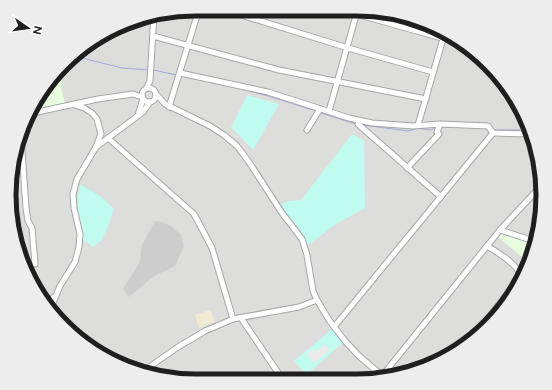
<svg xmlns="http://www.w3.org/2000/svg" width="552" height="390" viewBox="0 0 552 390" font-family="Figtree,sans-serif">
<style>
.residential{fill:#dddddc}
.commercial{fill:#f1ead3}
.education{fill:#e8ffdf}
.religious{fill:#cdcdcd}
.park{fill:#c0fbf0}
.parking{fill:#ebebeb}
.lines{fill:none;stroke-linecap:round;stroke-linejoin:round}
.stream{stroke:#a3a7df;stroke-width:1}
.minor-casing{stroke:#a6a6a6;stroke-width:7}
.minor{stroke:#fff;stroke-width:5}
.rim{fill:none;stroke:#1f1f1f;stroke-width:5}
</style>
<rect width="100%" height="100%" fill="#ecf0e5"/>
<path class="residential" d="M195,9L394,13L450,34L497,73L533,135L543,207L524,277L479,335L439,362L382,379L183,381L113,362L55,317L23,266L11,219V171L28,113L55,73L92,40L147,15Z"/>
<path class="commercial" d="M210,310L215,322L199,328L195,315Z"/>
<g class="education">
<path d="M65,64L64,67L63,68L61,87L65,104L36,109L37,100L55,73Z"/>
<path d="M501,233L533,244L528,262L498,237Z"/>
</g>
<path class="religious" d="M155,221L162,222L171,226L181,235L184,246L175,266L154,276L129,297L123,289L140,262L142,245Z"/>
<g class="park">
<path d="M247,95L279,104L253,150L231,127Z"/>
<path d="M352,134L364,141L365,208L336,224L307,246L304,239L280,205L289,201L301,200Z"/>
<path d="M80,184L100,196L114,209L108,227L101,241L93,247L83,240C79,219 75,206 80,184Z"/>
<path d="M333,328L344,342L306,375L294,361Z"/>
</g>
<path class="parking" d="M325,344L330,350L314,363L308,355V353L312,349L315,352Z"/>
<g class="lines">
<g class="stream">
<path d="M74,56L122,68L149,70"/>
<path d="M153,70L177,75"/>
<path d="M241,89L268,96L316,111"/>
<path d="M321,113L356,124"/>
<path d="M363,125L408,131L418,128L430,130L437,128"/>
<path d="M440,127H453"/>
<path d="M494,130H530"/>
</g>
<defs>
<g id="minor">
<path d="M225,10L348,48L433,72"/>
<path d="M349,12L463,44"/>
<path d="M153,36L279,70L426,99"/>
<path d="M95,39V42"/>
<path d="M180,73L268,92L349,118L372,123L413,126L440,124L488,126L493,133L532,134"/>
<circle cx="149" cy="95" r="7"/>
<path d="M146,89L150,81L154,14"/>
<path d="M156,94L165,104L210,126L224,135L237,146L249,162L282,213L302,239L307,255L313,291L317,300L329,320L345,341L359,356L385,378"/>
<path d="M75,105L84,108L92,113L97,119L101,134L96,147"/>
<path d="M169,107L199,9"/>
<path d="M329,111L357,12"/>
<path d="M28,114L98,99L133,94L142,97"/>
<path d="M138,115L143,99"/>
<path d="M358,124L441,197"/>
<path d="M418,125L445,32"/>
<path d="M307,130L320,109"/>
<path d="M21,137L26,208L28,221L32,228L35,264"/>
<path d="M108,138L194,214L212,248L233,319"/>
<path d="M407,168L439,134L437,132L440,124"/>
<path d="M500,230L534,241"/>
<path d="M46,304L54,297"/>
<path d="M50,310L60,286L75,262L79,247L80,234L74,208L73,194L77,179L96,147L143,112L150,102"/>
<path d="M241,318L283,380"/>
<path d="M334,327L493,133"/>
<path d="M471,340L497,307L520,277C520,265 497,252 487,246"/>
<path d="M145,370L178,347L205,331L233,319L299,307L317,300"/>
<path d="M411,370L413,368"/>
<path d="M382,376L500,230L540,187"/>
</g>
</defs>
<use href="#minor" class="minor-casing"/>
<use href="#minor" class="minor"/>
</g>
<path d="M0 0H552V390H0ZM195 16H357A179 179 0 0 1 536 195V195A179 179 0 0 1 357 374H195A179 179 0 0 1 16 195V195A179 179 0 0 1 195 16Z" fill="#ededed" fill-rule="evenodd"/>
<path class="rim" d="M195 16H357A179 179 0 0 1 536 195V195A179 179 0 0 1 357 374H195A179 179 0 0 1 16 195V195A179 179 0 0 1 195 16Z"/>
<g transform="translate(28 28) rotate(103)" stroke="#ffffff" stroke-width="3" paint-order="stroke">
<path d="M0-3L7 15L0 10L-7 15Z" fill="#1f1f1f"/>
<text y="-6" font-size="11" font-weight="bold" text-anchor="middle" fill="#1f1f1f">N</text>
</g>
</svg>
